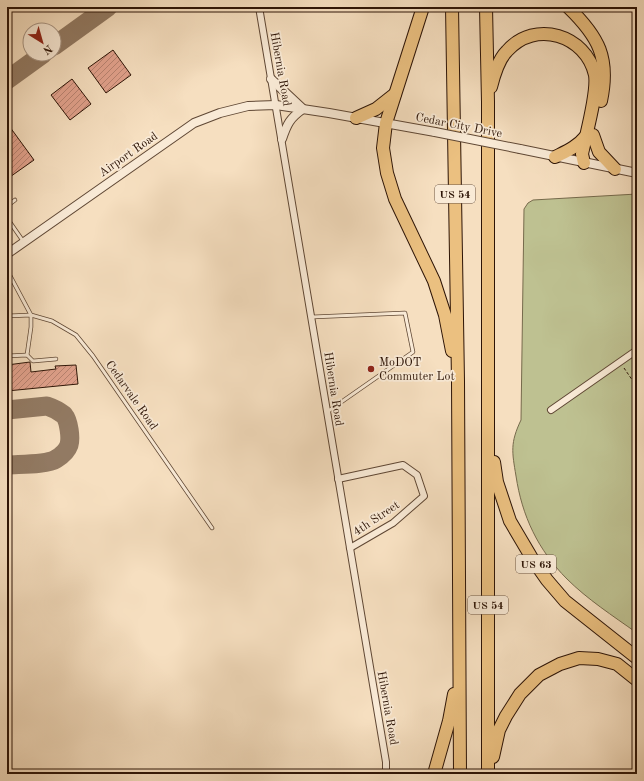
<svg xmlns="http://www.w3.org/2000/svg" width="644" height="781" viewBox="0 0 644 781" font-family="'Old Standard TT',serif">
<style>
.park{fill:#bec191;stroke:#766a4c}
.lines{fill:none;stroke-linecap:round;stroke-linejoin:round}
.taxiway{stroke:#927a63;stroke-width:19}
.building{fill:url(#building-hatch);stroke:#2d1406}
.service-casing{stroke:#5f4734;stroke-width:4.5}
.minor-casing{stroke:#5f4734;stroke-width:8}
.tertiary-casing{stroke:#5f4734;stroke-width:10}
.motorway-casing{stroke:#2d1406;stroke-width:14}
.path{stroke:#2d1406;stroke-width:1;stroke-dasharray:3 2;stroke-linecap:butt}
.service{stroke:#f9ead6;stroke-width:3}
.minor{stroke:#f9ead6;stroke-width:6}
.tertiary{stroke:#f9ead6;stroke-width:8}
.motorway{stroke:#ebc080;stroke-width:12}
.tertiary-bridge-casing{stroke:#5f4734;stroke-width:10;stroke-linecap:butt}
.tertiary-bridge{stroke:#f9ead6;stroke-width:8}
.poi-dot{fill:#8f2418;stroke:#f9ead6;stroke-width:1.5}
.labels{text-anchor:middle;stroke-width:3.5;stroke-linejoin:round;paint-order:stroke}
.shield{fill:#f9ead6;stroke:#6a5444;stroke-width:1}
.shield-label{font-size:11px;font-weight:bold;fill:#2d1406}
.street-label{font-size:12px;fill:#2d1406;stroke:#f9ead6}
.poi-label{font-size:12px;fill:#2d1406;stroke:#f9ead6;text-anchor:start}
</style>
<defs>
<pattern id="building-hatch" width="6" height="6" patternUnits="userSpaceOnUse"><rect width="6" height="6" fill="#e2a28d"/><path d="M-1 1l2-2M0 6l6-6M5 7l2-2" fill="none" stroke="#b88371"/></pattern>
</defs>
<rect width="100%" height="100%" fill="#f6dfc0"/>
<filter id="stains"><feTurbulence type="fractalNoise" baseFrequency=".005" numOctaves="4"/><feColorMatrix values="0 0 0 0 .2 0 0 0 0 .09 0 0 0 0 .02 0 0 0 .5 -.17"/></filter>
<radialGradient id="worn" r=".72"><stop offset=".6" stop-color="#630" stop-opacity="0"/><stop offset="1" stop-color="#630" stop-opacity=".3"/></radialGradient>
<path class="park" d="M637,194V633C613,616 587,599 567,579C538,550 522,516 516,476C512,452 510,443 521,420L524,209L528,203L533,200Z"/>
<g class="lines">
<g class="taxiway">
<path d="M54,46L108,7"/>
<path d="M7,80L43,54"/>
<path d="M7,410L47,406C53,408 59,411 64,415C69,421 71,438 69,445C67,451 61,456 56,459C47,465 19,464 7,465"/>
</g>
</g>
<g class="building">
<path d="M113,50L131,75L106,93L88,68Z"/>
<path d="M72,79L91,104L70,120L51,95Z"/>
<path d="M7,123L34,160L7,179Z"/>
<path d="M30,362L31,372L56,369L55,366L76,365L78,384L7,391V365Z"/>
</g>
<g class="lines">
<defs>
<g id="service">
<path d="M7,206L15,200"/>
<path d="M7,218L23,241"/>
<path d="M7,270L31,315V327L27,355"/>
<path d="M7,316L31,315L52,321L76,335L93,356L212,528"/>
<path d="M312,317L405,313L413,352L327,412"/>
<path d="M7,356L27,355L33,361L56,359"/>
</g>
<g id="minor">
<path d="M259,7L386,762V774"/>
<path d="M551,410L637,350"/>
<path d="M338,479L403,465L417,475L424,496L393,523L350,548"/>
</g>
<g id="tertiary">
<path d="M271,79L303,109C290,118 287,124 282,139"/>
<path d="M520,149L637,173"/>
<path d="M7,254L194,123L220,113L248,106L276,105L329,113L435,132"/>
</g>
<g id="motorway">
<path d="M423,7L386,123L383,148L387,173L395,199L434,281L445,315L452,351"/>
<path d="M452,7L458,381L460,774"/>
<path d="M486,7L488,102V774"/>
<path d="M568,7C599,37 610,58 601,101"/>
<path d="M491,87C494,75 498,60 507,51C535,19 586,35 595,75C598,93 586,134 582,154L584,163"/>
<path d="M356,118L376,109L395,94"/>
<path d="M593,135L599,152L615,169"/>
<path d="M555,157C567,151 577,147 586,136"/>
<path d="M494,462L497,482L510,521L533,560L547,580L565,601L637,658"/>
<path d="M493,757L499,730L506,716L520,694L539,675L560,664L579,658L598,659L617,664L637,680"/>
<path d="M434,774L449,721L454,694"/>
</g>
</defs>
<use href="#service" class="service-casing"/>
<use href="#minor" class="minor-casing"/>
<use href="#tertiary" class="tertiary-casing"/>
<use href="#motorway" class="motorway-casing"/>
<path class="path" d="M624,368L637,387"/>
<use href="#service" class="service"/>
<use href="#minor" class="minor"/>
<use href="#tertiary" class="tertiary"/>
<use href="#motorway" class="motorway"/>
<defs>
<path id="tertiary-bridge" d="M435,132L520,149"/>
</defs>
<use href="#tertiary-bridge" class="tertiary-bridge-casing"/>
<use href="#tertiary-bridge" class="tertiary-bridge"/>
</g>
<circle class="poi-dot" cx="371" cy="369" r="4"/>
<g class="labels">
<g class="shield">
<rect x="435" y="185" width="40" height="18" rx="3"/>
<rect x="516" y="555" width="40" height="18" rx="3"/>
<rect x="468" y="596" width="40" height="18" rx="3"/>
</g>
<g class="shield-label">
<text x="455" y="198">US 54</text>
<text x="536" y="568">US 63</text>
<text x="488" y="609">US 54</text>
</g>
<g class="street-label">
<text transform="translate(281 69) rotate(80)" y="4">Hibernia Road</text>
<text transform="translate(459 125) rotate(11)" y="4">Cedar City Drive</text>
<text transform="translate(128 154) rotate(-35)" y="4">Airport Road</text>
<text transform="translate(334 389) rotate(81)" y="4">Hibernia Road</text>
<text transform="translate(132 395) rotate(55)" y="4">Cedarvale Road</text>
<text transform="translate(376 518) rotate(-34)" y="4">4th Street</text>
<text transform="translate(388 708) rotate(80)" y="4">Hibernia Road</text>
</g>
<g class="poi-label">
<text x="379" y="366">MoDOT<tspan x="379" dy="14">Commuter Lot</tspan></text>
</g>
</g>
<rect width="644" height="781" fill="none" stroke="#f6dfc0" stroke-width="24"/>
<rect x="8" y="8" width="628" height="765" fill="none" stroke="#2d1406" stroke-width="2"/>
<rect x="12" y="12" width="620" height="757" fill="none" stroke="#2d1406"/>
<g transform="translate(42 42) rotate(143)"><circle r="19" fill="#f9ead6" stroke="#a79483"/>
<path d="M0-3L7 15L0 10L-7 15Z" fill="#8f2418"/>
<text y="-6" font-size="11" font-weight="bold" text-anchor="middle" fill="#2d1406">N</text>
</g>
<rect width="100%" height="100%" filter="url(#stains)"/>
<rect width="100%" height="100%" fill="url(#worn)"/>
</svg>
